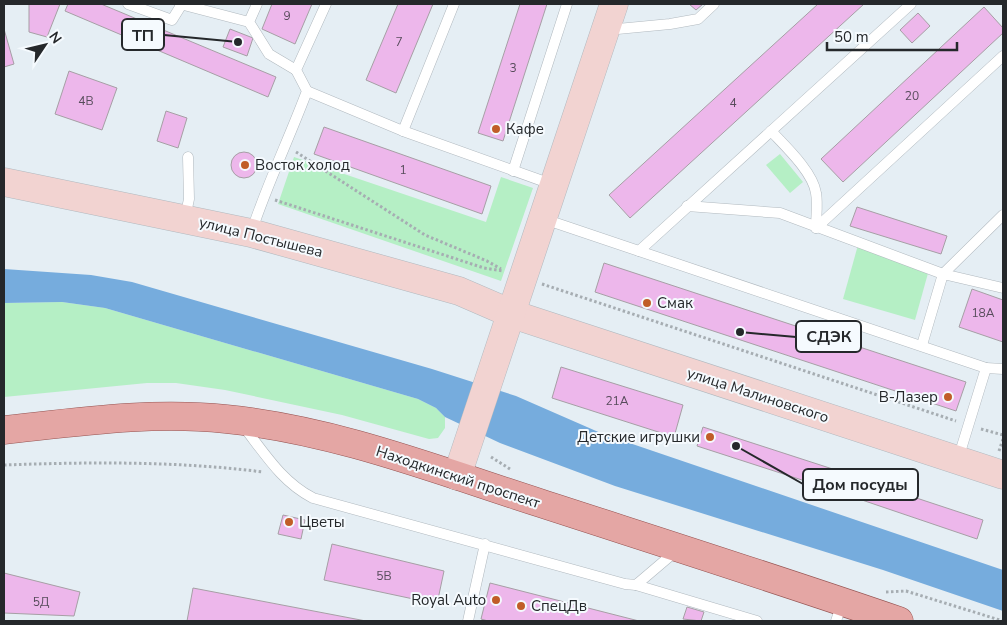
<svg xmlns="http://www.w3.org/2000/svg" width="1007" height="625" viewBox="0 0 1007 625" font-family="'Nunito Sans',sans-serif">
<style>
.green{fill:#b5efc5}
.water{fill:#76acdd}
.building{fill:#edb7eb;stroke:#a69fa5}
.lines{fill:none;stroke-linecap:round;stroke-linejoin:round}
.lane-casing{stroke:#b1b9bf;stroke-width:11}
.secondary-casing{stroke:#b1b9bf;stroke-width:29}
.primary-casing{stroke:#955452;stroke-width:29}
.path{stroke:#a6adb2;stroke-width:3;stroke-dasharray:2.5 2.5;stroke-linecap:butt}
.lane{stroke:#fff;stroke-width:10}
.secondary{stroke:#f2d3d1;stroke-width:28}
.primary{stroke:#e4a6a4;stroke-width:28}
.poi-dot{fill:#c15d28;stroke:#f5fafe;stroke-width:2}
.labels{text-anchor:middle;stroke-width:4;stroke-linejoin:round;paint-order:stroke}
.number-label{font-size:12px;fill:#574c5b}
.poi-label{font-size:15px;fill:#25282b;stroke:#f5fafe;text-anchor:start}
.street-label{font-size:15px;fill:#25282b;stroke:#f5fafe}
.leader{fill:none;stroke:#25282b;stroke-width:2}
.callout-dot{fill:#25282b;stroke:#f5fafe;stroke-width:2}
.callout{fill:#f5fafe;stroke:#25282b;stroke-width:2}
.callout-label{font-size:16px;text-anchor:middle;font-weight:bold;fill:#25282b}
</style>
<rect width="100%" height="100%" fill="#e5eef4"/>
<g class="green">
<path d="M780,154L803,182L790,193L766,165Z"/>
<path d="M294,157L486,222L501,177L533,188L501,281L278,204Z"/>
<path d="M858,245L930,266L915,320L843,299Z"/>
<path d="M62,302L105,308L418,399L436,408L445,417V428L438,438L429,439L342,415L225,390L176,383H147L4,397V303Z"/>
</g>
<path class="water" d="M4,269L91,275L132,282L432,369L516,396L603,434L1003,570V611L883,570L615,486L500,443L445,417L436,408L418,399L105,308L62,302L4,303Z"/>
<g class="building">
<path d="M29,4H60L47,37L29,32Z"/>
<path d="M68,4H101L276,77L268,97L65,11Z"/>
<path d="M272,4H312L295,44L262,29Z"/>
<path d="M398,4H433L396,93L366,80Z"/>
<path d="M520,4H547L503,141L478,133Z"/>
<path d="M689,4H703L696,10Z"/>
<path d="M818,4H864L630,218L609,195Z"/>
<path d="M984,7L1003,28V33L843,182L821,159Z"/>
<path d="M918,13L930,26L912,43L900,30Z"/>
<path d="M4,29L14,64L4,67Z"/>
<path d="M230,29L253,38L247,56L223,47Z"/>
<path d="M69,71L117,88L102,130L55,114Z"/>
<path d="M166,111L187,118L178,148L157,141Z"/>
<path d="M324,127L491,186L482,214L314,154Z"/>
<circle cx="244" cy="165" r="13"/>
<path d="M857,207L947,236L941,254L850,226Z"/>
<path d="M604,263L966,382L956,411L595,292Z"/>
<path d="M972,289L1003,300V342L959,327Z"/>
<path d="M561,367L683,405L674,437L552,398Z"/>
<path d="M703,427L845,473L839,492L697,446Z"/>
<path d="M865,481L983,520L977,539L859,499Z"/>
<path d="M283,515L305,520L301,539L278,534Z"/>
<path d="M332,544L444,571L437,604L324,580Z"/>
<path d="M4,573L80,592L74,616L4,613Z"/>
<path d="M490,583L639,621H488L481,619Z"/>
<path d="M193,588L366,621H187Z"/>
<path d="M687,607L704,612L701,621L683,619Z"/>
</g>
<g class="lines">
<defs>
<g id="lane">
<path d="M128,4L172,20L182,4"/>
<path d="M180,4L249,22"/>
<path d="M257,4L249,22L269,54L296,70"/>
<path d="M607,30L670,24L698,19L714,4"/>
<path d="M307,91L403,131L554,185"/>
<path d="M403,131L454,4"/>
<path d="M771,131C785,146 813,172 816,193C818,204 816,217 816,228"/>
<path d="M513,171L567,4"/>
<path d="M687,206L780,213L943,274L1003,215"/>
<path d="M185,218L189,199L188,157"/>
<path d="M544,219L986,368L958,459"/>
<path d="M816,228L1003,56"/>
<path d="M251,233C267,184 289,139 307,91L296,70L326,4"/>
<path d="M639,251L911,4"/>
<path d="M922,345L943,274L1003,288"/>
<path d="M986,368L1003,369"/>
<path d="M244,427C265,454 282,482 313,498L625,584L636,585L676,551"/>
<path d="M636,585L757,621"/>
<path d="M468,621L485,544"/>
<path d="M836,621L842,603"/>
</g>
<g id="secondary">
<path d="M4,182L251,233L459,291L512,314L1003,475"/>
<path d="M457,476L614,4"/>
</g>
<path id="primary" d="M4,430C78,422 152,411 226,419C335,430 437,470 540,503C660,542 780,580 899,621"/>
</defs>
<use href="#lane" class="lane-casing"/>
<use href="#secondary" class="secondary-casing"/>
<use href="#primary" class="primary-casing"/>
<g class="path">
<path d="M296,152L425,235L487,261L501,269"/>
<path d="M275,200L484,268L503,271"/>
<path d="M542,284L956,421"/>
<path d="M981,429L1003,435"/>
<path d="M999,451L1003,439"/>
<path d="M491,457L510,469"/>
<path d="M4,465C90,462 177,461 263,472"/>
<path d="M886,592L906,591L1003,621"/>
</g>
<use href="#lane" class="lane"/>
<use href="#secondary" class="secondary"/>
<use href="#primary" class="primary"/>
</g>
<g class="poi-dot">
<circle cx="496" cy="129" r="5"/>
<circle cx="245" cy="165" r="5"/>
<circle cx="647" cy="303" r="5"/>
<circle cx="948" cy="397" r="5"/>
<circle cx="710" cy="437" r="5"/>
<circle cx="289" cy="522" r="5"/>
<circle cx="496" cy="600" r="5"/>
<circle cx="521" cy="606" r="5"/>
</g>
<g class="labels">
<g class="number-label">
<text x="287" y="20">9</text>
<text x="399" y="46">7</text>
<text x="513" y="72">3</text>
<text x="912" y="100">20</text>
<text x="86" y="105">4В</text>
<text x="733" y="107">4</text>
<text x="403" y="174">1</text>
<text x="983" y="317">18А</text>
<text x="617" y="405">21А</text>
<text x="384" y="580">5В</text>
<text x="41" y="606">5Д</text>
</g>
<g class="poi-label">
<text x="506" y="134">Кафе</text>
<text x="255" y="170">Восток холод</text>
<text x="657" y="308">Смак</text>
<text x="938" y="402" text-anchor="end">В-Лазер</text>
<text x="700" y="442" text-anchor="end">Детские игрушки</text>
<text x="299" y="527">Цветы</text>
<text x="486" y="605" text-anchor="end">Royal Auto</text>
<text x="531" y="611">СпецДв</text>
</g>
<g class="street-label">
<text transform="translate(261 237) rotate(14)" y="5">улица Постышева</text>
<text transform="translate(758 395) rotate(18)" y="5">улица Малиновского</text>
<text transform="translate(458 477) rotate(18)" y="5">Находкинский проспект</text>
</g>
</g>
<path class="leader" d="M238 42L164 35M740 332L796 337M736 446L803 484"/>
<g class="callout-dot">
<circle cx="238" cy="42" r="5"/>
<circle cx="740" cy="332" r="5"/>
<circle cx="736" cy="446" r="5"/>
</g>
<g class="callout">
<rect x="122" y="19" width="42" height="31" rx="5"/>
<rect x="796" y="321" width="65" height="31" rx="5"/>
<rect x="803" y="469" width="115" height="31" rx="5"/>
</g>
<g class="callout-label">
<text x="143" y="41">ТП</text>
<text x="829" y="342">СДЭК</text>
<text x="860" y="490">Дом посуды</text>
</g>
<rect width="1007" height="625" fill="none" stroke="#25282b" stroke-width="10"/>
<g transform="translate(45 45) rotate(55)" stroke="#f5fafe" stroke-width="4" paint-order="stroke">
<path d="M0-4L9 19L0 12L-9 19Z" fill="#25282b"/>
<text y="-8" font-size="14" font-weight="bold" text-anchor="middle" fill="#25282b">N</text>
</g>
<path d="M827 42v8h130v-8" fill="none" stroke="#25282b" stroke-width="2.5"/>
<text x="834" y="42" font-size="15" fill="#25282b" stroke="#f5fafe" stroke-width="4" paint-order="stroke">50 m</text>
</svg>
